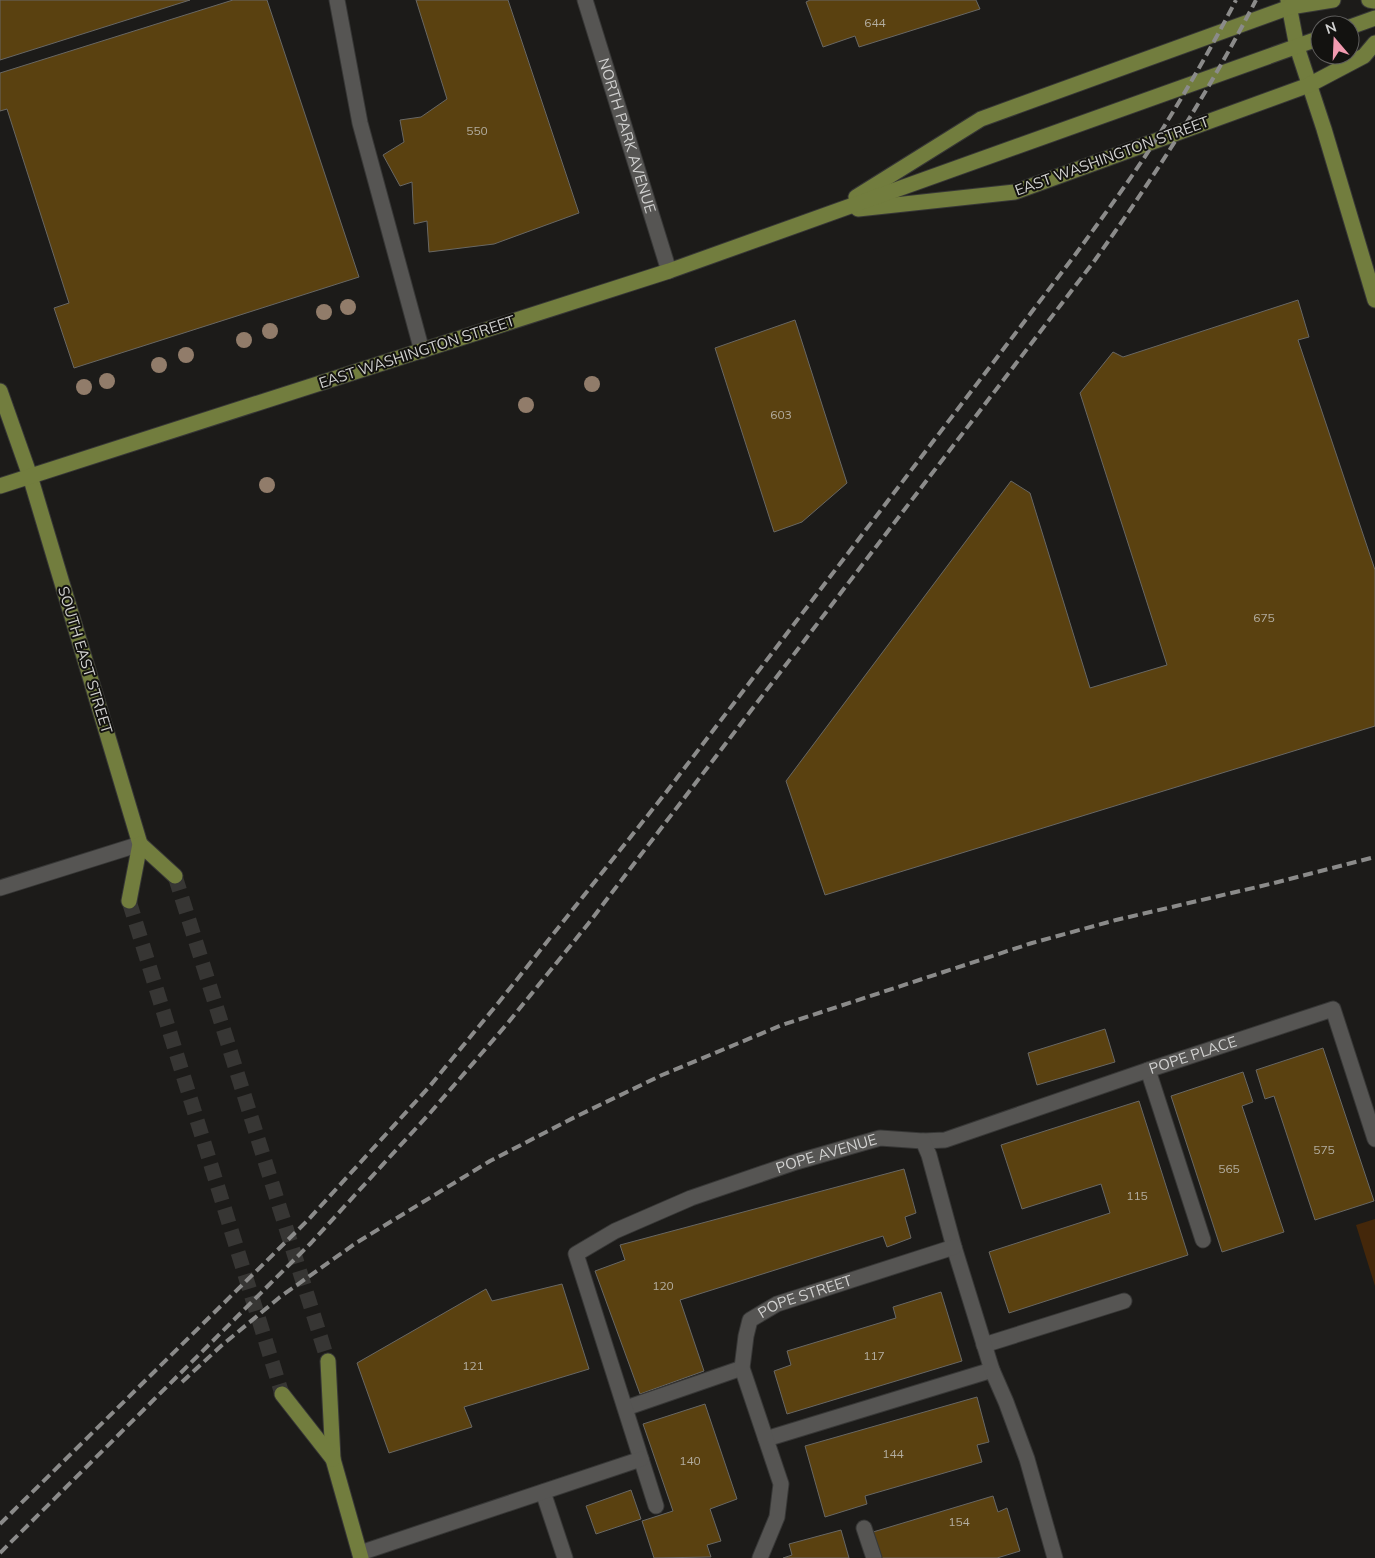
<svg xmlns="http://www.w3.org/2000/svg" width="1375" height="1558" viewBox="0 0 1375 1558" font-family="Mulish,sans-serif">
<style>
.green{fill:#44270a}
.building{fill:#5a4110;stroke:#686764}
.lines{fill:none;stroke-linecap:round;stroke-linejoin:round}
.major-tunnel{stroke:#373634;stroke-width:15;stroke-dasharray:15 8;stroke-linecap:butt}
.minor-casing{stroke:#373736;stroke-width:17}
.major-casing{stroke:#373736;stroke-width:17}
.minor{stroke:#565553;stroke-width:15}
.major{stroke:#727d3e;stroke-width:15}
.rail{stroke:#8b8b8a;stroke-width:4;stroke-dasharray:10 5;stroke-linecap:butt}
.tree{fill:#917c6a}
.labels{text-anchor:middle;stroke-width:4;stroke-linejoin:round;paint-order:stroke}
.number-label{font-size:12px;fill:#b3ada0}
.street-label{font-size:15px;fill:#d1d1d0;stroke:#131210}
</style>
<rect width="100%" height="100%" fill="#1c1b19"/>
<path class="green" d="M1375,1219V1286L1356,1225Z"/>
<g class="building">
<path d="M0,0H190L0,60Z"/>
<path d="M233,0H267L359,277L74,368L54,308L69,303L7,109L0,111V73Z"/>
<path d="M416,0H508L579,213L494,244L429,252L427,221L414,224L412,182L400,186L383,155L404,142L400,120L421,117L447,99Z"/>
<path d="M810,0H976L980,9L859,47L855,36L823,47L806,2Z"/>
<path d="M1298,300L1309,337L1298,340L1375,570V726L825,895L786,781L1011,481L1030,493L1090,688L1167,665L1080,393L1113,352L1123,357Z"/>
<path d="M795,320L847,483L802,522L774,532L715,348Z"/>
<path d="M1105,1029L1115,1062L1037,1085L1028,1053Z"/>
<path d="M1323,1048L1374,1201L1315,1220L1274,1096L1265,1099L1256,1070Z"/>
<path d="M1243,1072L1253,1102L1242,1106L1284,1232L1222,1252L1171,1096Z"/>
<path d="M1139,1101L1188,1255L1009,1313L989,1252L1110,1213L1101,1184L1022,1209L1001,1145Z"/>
<path d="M904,1169L916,1213L905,1217L911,1238L887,1247L883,1236L680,1300L704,1371L640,1394L595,1271L625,1260L620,1245Z"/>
<path d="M562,1284L589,1369L464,1407L472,1427L389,1453L357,1363L486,1289L492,1301Z"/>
<path d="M941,1292L962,1361L787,1414L774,1371L791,1365L787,1351L896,1318L893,1307Z"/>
<path d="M977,1397L989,1442L977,1445L982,1462L865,1496L867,1504L825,1517L805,1446Z"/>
<path d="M705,1404L737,1499L710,1509L721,1541L707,1545L711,1557L654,1558L642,1521L673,1511L643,1424Z"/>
<path d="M631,1490L641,1519L596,1534L586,1506Z"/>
<path d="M993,1496L998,1512L1007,1508L1020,1551L997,1558H880L873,1532Z"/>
<path d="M841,1530L849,1558H783L792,1555L789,1544Z"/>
</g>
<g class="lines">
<g class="major-tunnel">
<path d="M175,876L328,1361"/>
<path d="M129,901L282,1394"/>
</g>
<defs>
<g id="minor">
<path d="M337,0L360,123L422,351"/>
<path id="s1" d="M585,0L669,271"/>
<path d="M0,888L140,844"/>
<path d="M1148,1070L1203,1240"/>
<path id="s2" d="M923,1141L945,1140L1148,1070L1333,1009L1375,1139"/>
<path d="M984,1345L1124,1301"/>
<path d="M626,1408L742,1368"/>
<path d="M766,1439L992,1370"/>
<path d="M543,1492L565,1558"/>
<path id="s3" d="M656,1506L576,1254L615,1231L691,1198L796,1162L880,1138L923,1141L929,1155L954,1247L992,1370L1006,1402L1027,1459L1055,1558"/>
<path d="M864,1528L874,1558"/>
<path d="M360,1553L641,1459"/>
<path id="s4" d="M760,1558L777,1517L781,1484L742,1368L746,1336L750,1320L777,1304L954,1247"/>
</g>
<g id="major">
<path d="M1288,0L1297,47L1324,129L1375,300"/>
<path d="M1369,0L1375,1"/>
<path d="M1350,27L1375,18"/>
<path d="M856,197L981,119L1290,7L1333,0"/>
<path d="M858,209L1015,192L1309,85L1364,56L1375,43"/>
<path d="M0,391L30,476L140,844L129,901"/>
<path d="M0,486L669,271L1320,38"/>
<path d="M140,844L175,876"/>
<path d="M328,1361L333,1459L361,1558"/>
<path d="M282,1394L333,1459"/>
</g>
</defs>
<use href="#minor" class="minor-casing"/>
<use href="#major" class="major-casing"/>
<use href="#minor" class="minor"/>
<use href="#major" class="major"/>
<g class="rail">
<path d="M182,1382L221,1346L280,1297L356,1243L490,1161L575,1117L662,1075L782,1025L1032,943L1116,920L1270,884L1375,857"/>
<path d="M0,1524L308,1220L429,1087L499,1002L664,795L1075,255C1107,211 1140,167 1168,120C1192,81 1215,41 1236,0"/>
<path d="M0,1553L311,1243L430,1113L507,1024L588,924L1095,260C1155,176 1208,93 1256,0"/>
</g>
</g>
<g class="tree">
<circle cx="348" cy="307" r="8"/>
<circle cx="324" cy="312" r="8"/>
<circle cx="270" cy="331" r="8"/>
<circle cx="244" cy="340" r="8"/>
<circle cx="186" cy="355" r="8"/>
<circle cx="159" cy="365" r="8"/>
<circle cx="107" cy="381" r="8"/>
<circle cx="592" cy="384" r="8"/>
<circle cx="84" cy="387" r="8"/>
<circle cx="526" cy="405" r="8"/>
<circle cx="267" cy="485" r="8"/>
</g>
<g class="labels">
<g class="number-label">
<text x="875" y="27">644</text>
<text x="477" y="135">550</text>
<text x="781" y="419">603</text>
<text x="1264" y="622">675</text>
<text x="1324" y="1154">575</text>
<text x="1229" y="1173">565</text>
<text x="1137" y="1200">115</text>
<text x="663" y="1290">120</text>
<text x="874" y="1360">117</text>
<text x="473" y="1370">121</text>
<text x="893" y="1458">144</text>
<text x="690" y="1465">140</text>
<text x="959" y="1526">154</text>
</g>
<g class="street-label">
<text dy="5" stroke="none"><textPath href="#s1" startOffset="142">NORTH PARK AVENUE</textPath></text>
<text transform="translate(1112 156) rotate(-20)" y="5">EAST WASHINGTON STREET</text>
<text transform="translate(417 352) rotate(-18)" y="5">EAST WASHINGTON STREET</text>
<text transform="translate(85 660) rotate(73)" y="5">SOUTH EAST STREET</text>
<text dy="5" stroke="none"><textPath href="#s2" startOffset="284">POPE PLACE</textPath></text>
<text dy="5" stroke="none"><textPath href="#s3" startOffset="535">POPE AVENUE</textPath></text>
<text dy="5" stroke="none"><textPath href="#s4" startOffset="309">POPE STREET</textPath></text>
</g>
</g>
<g transform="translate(1335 40) rotate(341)"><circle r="24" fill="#131210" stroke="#5f5e5d"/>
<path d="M0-4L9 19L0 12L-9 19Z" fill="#f29ab0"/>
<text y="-8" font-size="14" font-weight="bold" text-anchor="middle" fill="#d1d1d0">N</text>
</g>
</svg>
